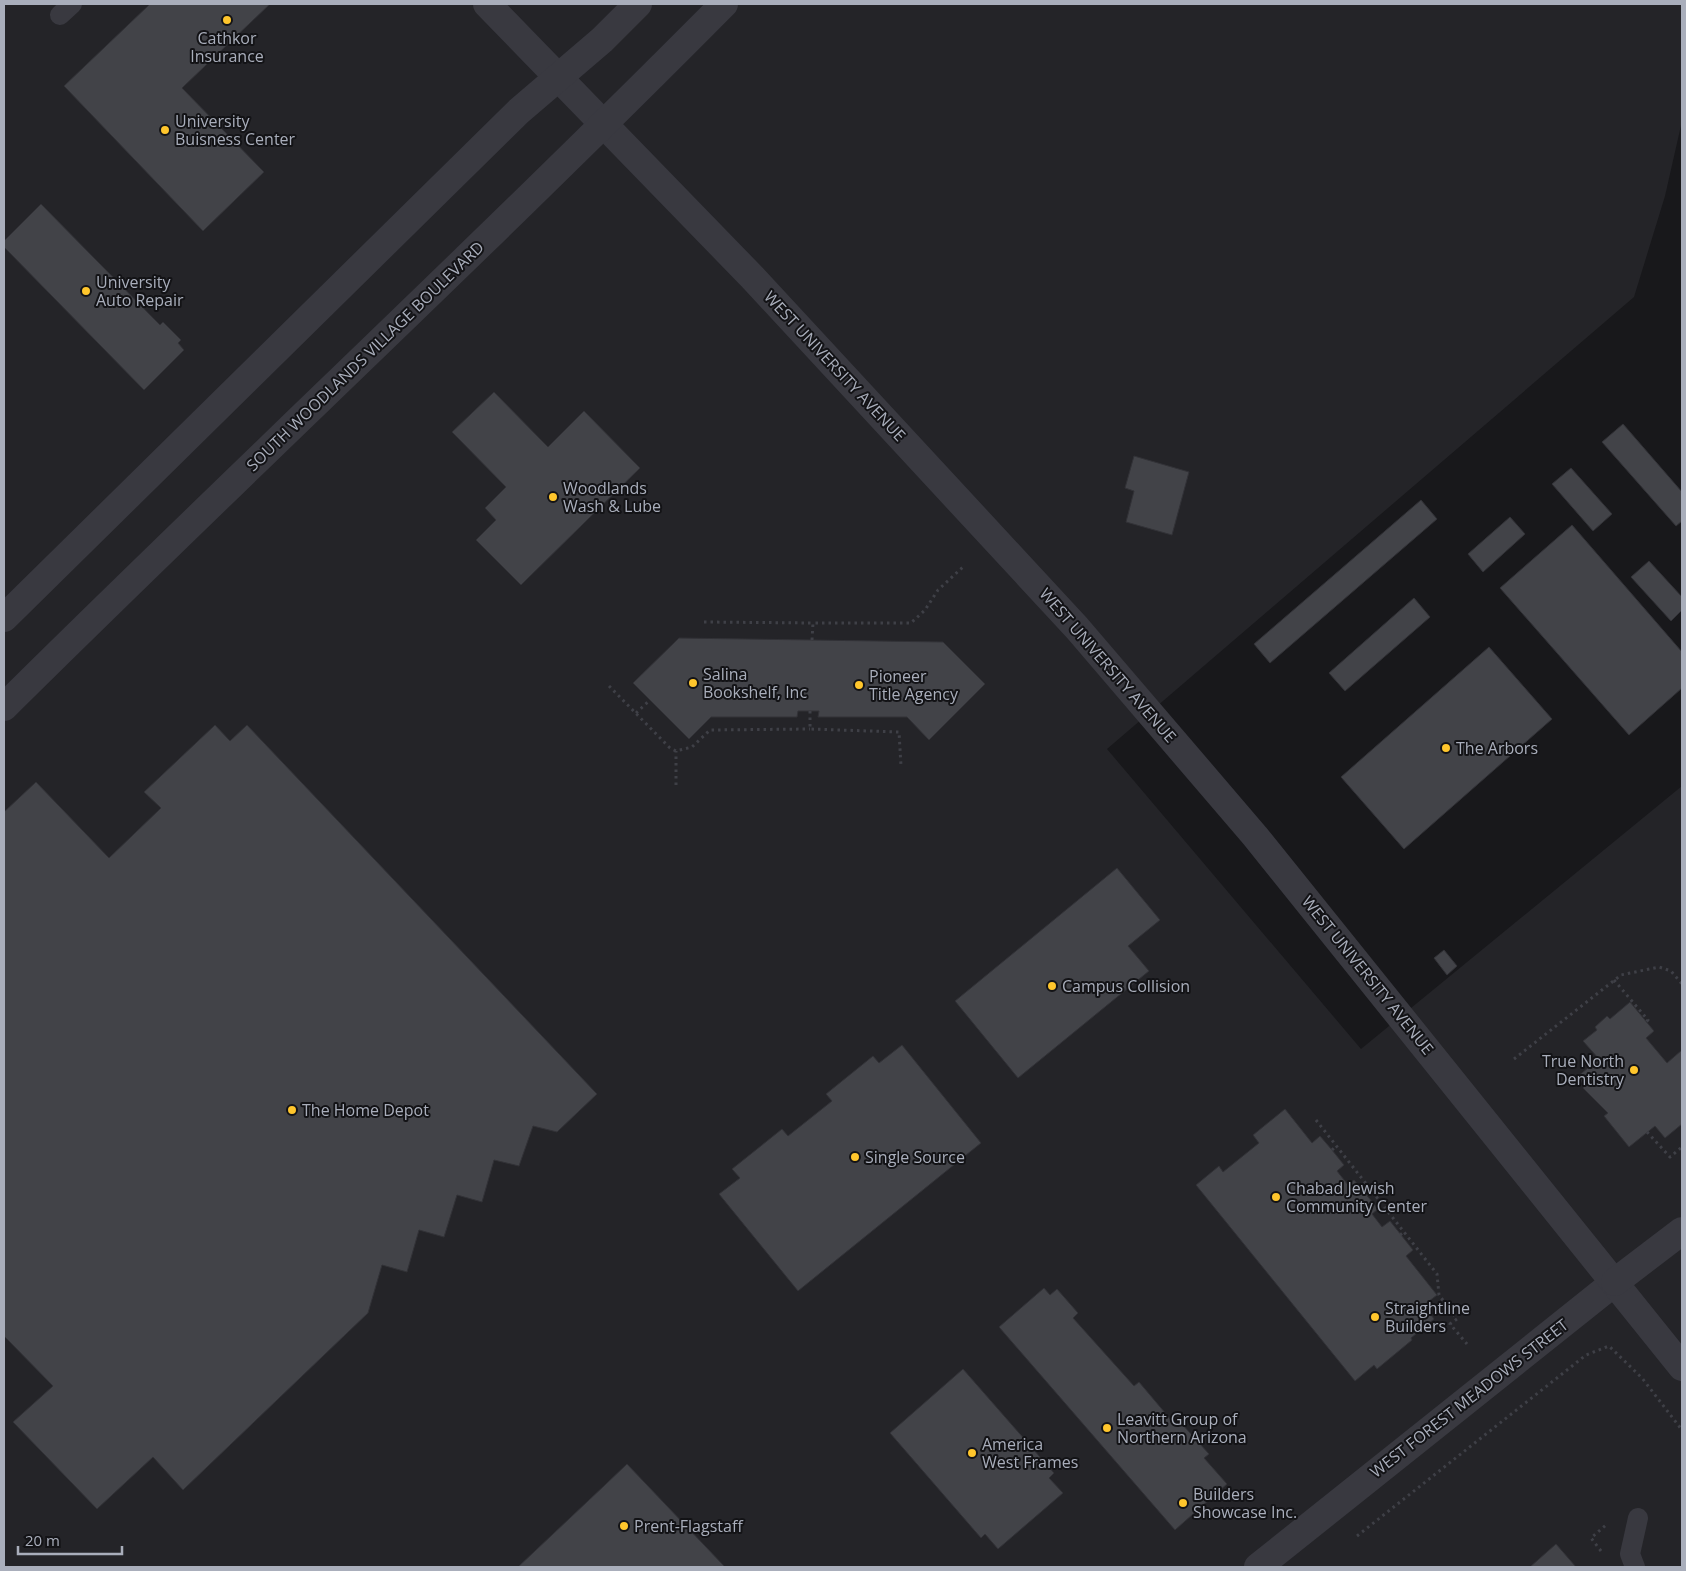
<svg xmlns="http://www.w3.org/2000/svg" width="1686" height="1571" viewBox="0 0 1686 1571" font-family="'Open Sans',sans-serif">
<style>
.built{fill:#242428}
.building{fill:#424348;stroke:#323237}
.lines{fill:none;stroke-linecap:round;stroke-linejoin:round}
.path{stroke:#3f4047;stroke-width:3;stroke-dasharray:2.5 4;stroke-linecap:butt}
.service{stroke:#393940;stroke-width:20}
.minor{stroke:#393940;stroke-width:28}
.tertiary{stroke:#393940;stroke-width:28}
.poi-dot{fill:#ffc62c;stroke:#131316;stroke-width:2}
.labels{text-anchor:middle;stroke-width:4;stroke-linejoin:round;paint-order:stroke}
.poi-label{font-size:16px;fill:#a9aebb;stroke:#131316;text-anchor:start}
.street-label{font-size:16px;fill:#a9aebb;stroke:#131316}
</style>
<rect width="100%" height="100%" fill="#18181b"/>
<path class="built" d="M4,4H1682V121L1665,196L1634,297L1107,749L1361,1049L1682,786V1567H4Z"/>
<g class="building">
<path d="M150,4H270L182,88L264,172L203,231L64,86Z"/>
<path d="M41,204L160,325L163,322L181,340L178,343L184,350L144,390L4,247V241Z"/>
<path d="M494,392L548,447L584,411L640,468L521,585L476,540L496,520L485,508L506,487L452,432Z"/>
<path d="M1623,424L1682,492V521L1676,526L1602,442Z"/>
<path d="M1134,456L1189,472L1172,535L1126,522L1134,491L1125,488Z"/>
<path d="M1571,468L1612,514L1593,531L1552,484Z"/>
<path d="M1421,500L1437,519L1270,663L1254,644Z"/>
<path d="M1510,517L1525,534L1483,572L1468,554Z"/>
<path d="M1572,525L1682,652V688L1629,735L1500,588Z"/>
<path d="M1649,561L1682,597V610L1671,621L1631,577Z"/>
<path d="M1414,598L1430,617L1345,691L1329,673Z"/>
<path d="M679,638L943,642L985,684L929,740L907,717H818L819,711H798L797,717H711L689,739L633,683Z"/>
<path d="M1489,647L1552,719L1404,849L1341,777Z"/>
<path d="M215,725L230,741L247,725L597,1094L557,1132L533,1126L519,1166L494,1160L482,1202L457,1195L444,1237L419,1230L407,1272L382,1265L368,1313L183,1490L153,1457L97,1509L13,1422L53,1386L4,1336V812L36,782L109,858L161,808L144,792Z"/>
<path d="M1117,868L1160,920L1128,946L1149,971L1018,1078L955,1001Z"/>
<path d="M1444,950L1457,966L1447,975L1434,958Z"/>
<path d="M1630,1002L1654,1031L1646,1038L1667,1063L1682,1050V1124L1665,1138L1655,1126L1629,1147L1604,1116L1608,1113L1583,1088L1585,1086L1577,1077L1599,1059L1583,1041L1597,1030L1595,1027L1607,1016L1610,1019Z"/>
<path d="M902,1045L981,1143L798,1291L719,1194L740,1178L732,1169L782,1129L788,1136L832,1101L826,1094L873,1056L879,1063Z"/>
<path d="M1285,1109L1312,1143L1320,1136L1332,1150L1344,1165L1337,1171L1348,1185L1354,1180L1378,1209L1372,1214L1382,1227L1390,1221L1413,1250L1406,1256L1437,1295L1424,1305L1434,1319L1411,1338L1412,1340L1377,1369L1374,1365L1355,1381L1196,1185L1219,1166L1223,1172L1259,1143L1253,1135Z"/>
<path d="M1044,1288L1050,1295L1057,1289L1078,1313L1073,1318L1134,1386L1139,1382L1177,1427L1181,1423L1209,1454L1204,1458L1227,1484L1175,1530L999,1327Z"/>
<path d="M963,1369L1054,1473L1049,1478L1063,1493L998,1549L985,1534L981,1538L890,1433Z"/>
<path d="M627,1464L725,1567H518L606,1484Z"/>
<path d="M1556,1544L1576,1567H1530Z"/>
</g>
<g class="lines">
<g class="path">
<path d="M704,622L813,623"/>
<path d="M812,640L813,623H911L925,610L938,590L964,566"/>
<path d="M609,686L670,748L676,751L692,747L710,730L810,729"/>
<path d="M810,711V729L899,732L901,766"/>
<path d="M636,713L650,700"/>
<path d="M676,785V751"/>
<path d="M1614,980L1648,1020L1646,1022"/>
<path d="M1514,1059L1621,975L1659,967L1671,971L1682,984"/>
<path d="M1316,1120L1437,1274L1439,1295L1457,1319L1450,1324L1467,1344"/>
<path d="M1647,1132L1670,1157L1682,1147"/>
<path d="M1332,1150L1336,1146"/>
<path d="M1366,1195L1371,1190"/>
<path d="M1400,1235L1404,1232"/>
<path d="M1357,1536L1586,1355L1609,1346L1642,1378L1682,1430"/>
<path d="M1601,1551L1591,1538L1606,1525"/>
</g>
<g class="service">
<path d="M60,15L72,4"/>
<path d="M1635,1567L1630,1554L1638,1518"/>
</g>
<path class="minor" d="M1258,1567L1615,1282"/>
<g class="tertiary">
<path d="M487,4L753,278L1077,628L1255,836L1682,1367"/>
<path d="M4,618L519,111L602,40L638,4"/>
<path d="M4,707C242,471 488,242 724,4"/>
<path d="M1615,1282L1682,1231"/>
</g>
</g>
<g class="poi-dot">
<circle cx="227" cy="20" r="5"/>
<circle cx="165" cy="130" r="5"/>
<circle cx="86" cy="291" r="5"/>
<circle cx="553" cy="497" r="5"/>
<circle cx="693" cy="683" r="5"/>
<circle cx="859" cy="685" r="5"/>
<circle cx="1446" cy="748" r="5"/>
<circle cx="1052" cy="986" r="5"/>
<circle cx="1634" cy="1070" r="5"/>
<circle cx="292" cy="1110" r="5"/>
<circle cx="855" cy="1157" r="5"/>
<circle cx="1276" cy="1197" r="5"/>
<circle cx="1375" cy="1317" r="5"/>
<circle cx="1107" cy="1428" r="5"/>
<circle cx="972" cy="1453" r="5"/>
<circle cx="1183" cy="1503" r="5"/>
<circle cx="624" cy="1526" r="5"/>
</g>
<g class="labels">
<g class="poi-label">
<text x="227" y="44" text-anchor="middle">Cathkor<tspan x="227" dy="18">Insurance</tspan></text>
<text x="175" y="127">University<tspan x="175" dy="18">Buisness Center</tspan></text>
<text x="96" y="288">University<tspan x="96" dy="18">Auto Repair</tspan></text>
<text x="563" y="494">Woodlands<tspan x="563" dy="18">Wash &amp; Lube</tspan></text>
<text x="703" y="680">Salina<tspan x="703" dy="18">Bookshelf, Inc</tspan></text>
<text x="869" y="682">Pioneer<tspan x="869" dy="18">Title Agency</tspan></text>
<text x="1456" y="754">The Arbors</text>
<text x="1062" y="992">Campus Collision</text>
<text x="1624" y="1067" text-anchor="end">True North<tspan x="1624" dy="18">Dentistry</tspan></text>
<text x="302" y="1116">The Home Depot</text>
<text x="865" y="1163">Single Source</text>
<text x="1286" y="1194">Chabad Jewish<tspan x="1286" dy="18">Community Center</tspan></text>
<text x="1385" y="1314">Straightline<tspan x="1385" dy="18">Builders</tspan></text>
<text x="1117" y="1425">Leavitt Group of<tspan x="1117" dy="18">Northern Arizona</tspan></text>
<text x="982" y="1450">America<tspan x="982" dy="18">West Frames</tspan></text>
<text x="1193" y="1500">Builders<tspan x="1193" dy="18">Showcase Inc.</tspan></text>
<text x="634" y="1532">Prent-Flagstaff</text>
</g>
<g class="street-label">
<text transform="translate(365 356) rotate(-44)" y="6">SOUTH WOODLANDS VILLAGE BOULEVARD</text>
<text transform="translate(835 366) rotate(47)" y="6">WEST UNIVERSITY AVENUE</text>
<text transform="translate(1108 665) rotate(49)" y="6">WEST UNIVERSITY AVENUE</text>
<text transform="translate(1368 975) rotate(51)" y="6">WEST UNIVERSITY AVENUE</text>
<text transform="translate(1469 1398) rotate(-38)" y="6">WEST FOREST MEADOWS STREET</text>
</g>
</g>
<rect width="1686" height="1571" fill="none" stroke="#a9aebb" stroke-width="10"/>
<path d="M18 1546v8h104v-8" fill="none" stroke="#a9aebb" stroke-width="2.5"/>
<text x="25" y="1546" font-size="15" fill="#a9aebb" stroke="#131316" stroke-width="4" paint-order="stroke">20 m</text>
</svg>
